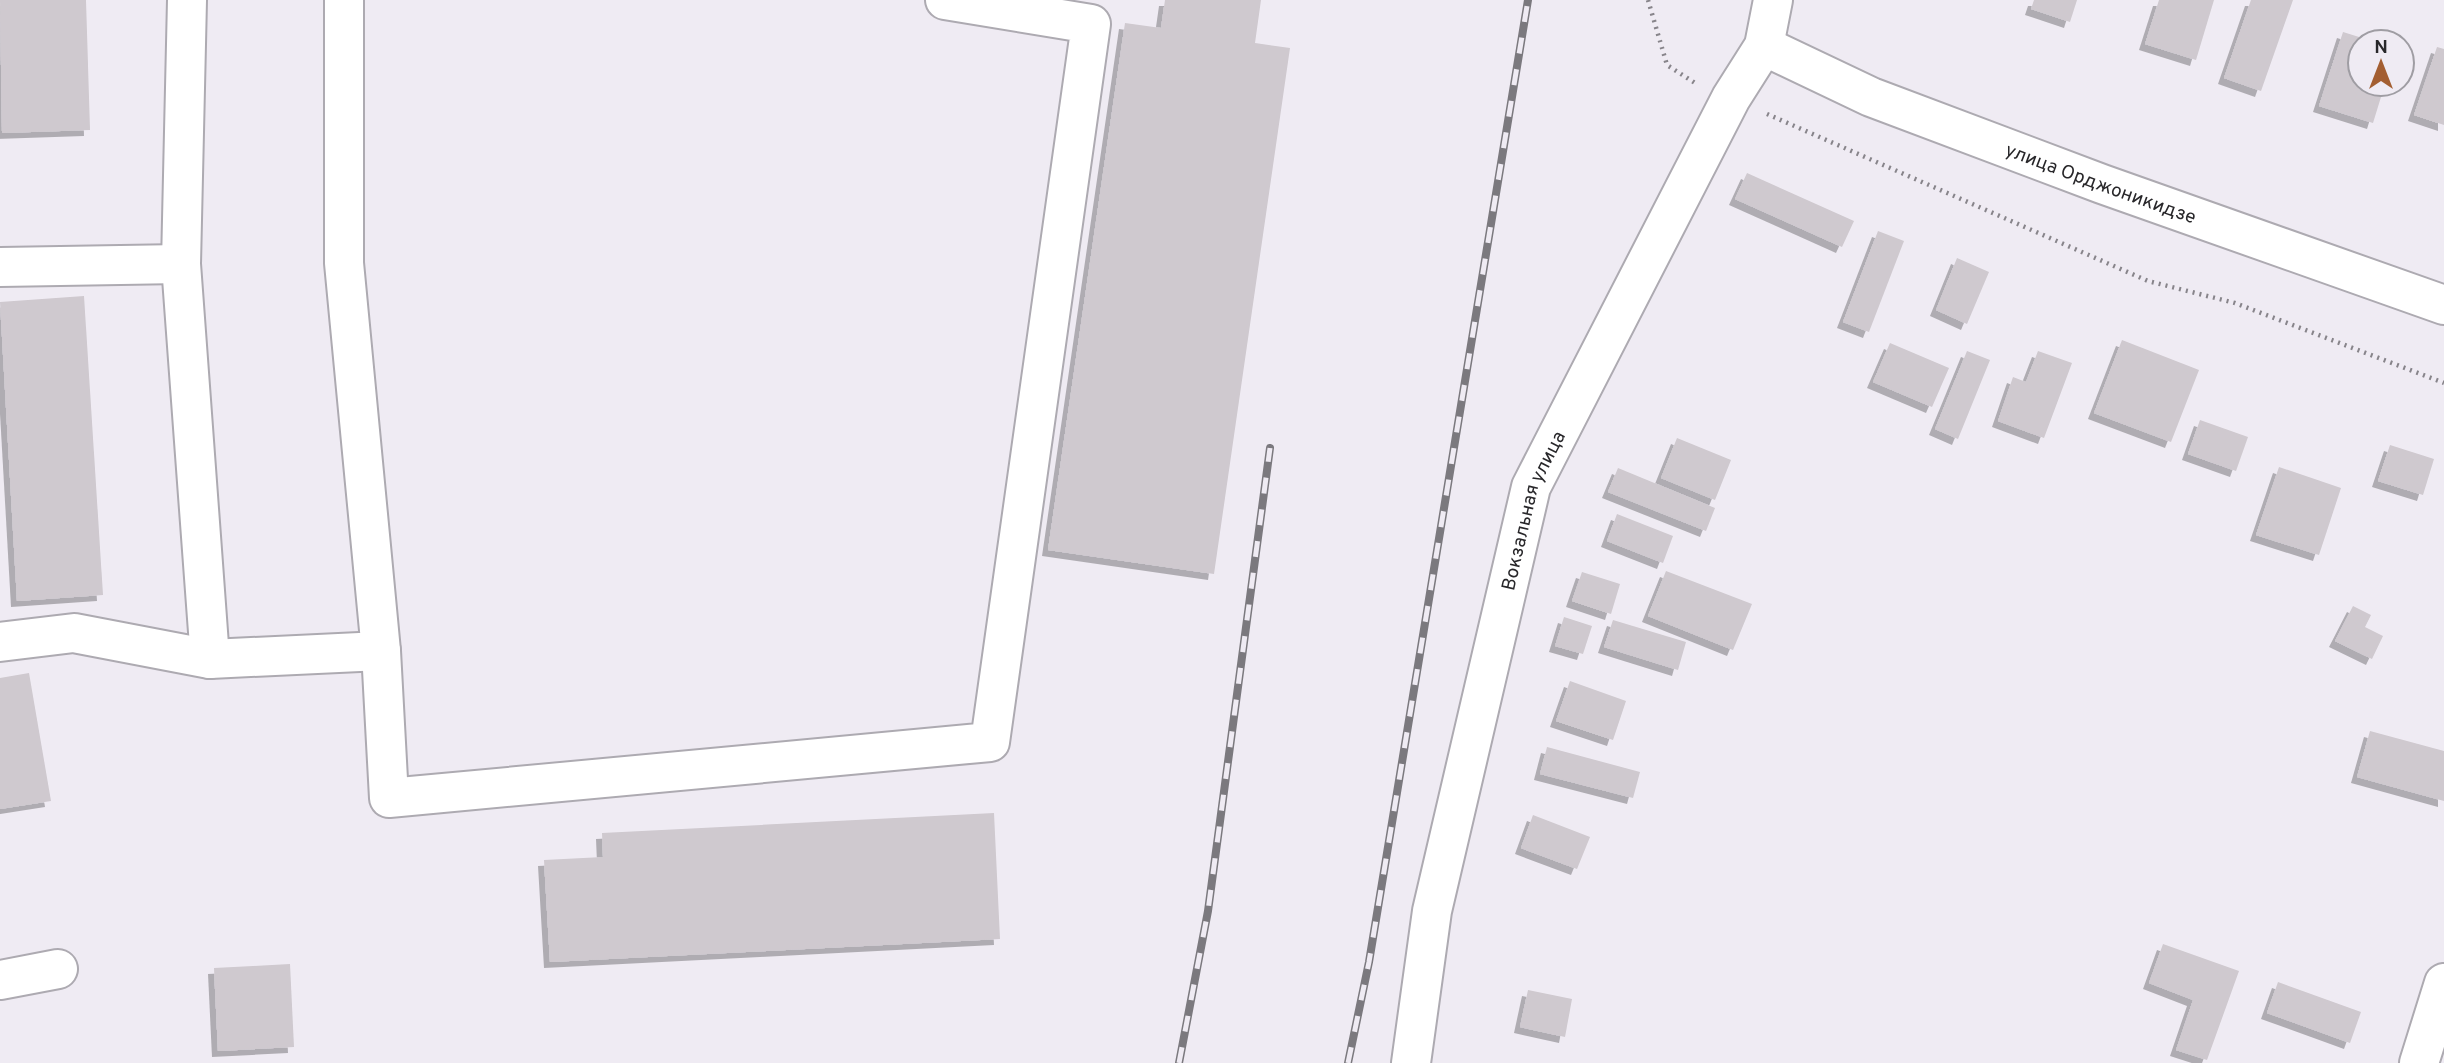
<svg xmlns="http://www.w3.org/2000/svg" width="2444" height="1063" viewBox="0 0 2444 1063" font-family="Overpass,sans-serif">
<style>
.building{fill:#cfc9cf;filter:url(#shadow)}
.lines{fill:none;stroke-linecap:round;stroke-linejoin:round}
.minor-casing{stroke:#adaab1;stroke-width:42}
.path{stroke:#87848a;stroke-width:4.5;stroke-dasharray:2 5;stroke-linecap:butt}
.minor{stroke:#fff;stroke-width:38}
.rail-casing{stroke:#7b797e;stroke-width:8}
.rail{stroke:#efebf3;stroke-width:5;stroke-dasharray:16;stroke-linecap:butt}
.labels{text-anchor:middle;stroke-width:6;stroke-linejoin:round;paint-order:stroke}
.street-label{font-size:19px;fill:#28272a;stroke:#efebf3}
</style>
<defs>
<filter id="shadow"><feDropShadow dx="-6" dy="6" stdDeviation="0" flood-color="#0004"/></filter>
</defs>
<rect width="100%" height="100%" fill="#efebf3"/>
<g class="building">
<path d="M0,0H86L90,130L2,133Z"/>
<path d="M1165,0H1261L1255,43L1290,48L1214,574L1048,550L1125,23L1161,28Z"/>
<path d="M2034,0H2077L2070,22L2031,9Z"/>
<path d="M2159,0H2214L2196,60L2145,44Z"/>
<path d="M2251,0H2293L2261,91L2224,78Z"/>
<path d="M2343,32L2372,41L2360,42V84H2385L2373,123L2319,106Z"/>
<path d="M2437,47L2444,49V125L2414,115Z"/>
<path d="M1747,173L1854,221L1842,247L1735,199Z"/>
<path d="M1878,231L1904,241L1869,332L1843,322Z"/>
<path d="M1957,258L1989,272L1967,324L1936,310Z"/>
<path d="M84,296L103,595L17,601L0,302Z"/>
<path d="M2122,340L2199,370L2171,442L2094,413Z"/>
<path d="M1890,343L1949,368L1932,407L1873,382Z"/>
<path d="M1967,351L1990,360L1958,439L1935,429Z"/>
<path d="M2038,351L2072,363L2044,438L1998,421L2013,377L2026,382Z"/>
<path d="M2200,420L2248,437L2236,471L2188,454Z"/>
<path d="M1677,438L1731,460L1715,500L1661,478Z"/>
<path d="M2390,445L2434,459L2423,495L2378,481Z"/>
<path d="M2279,467L2341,488L2319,555L2256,535Z"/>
<path d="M1618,468L1715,508L1706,531L1608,492Z"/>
<path d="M1617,514L1673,536L1663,563L1607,541Z"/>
<path d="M1666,571L1752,604L1733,650L1648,616Z"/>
<path d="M1582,572L1620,584L1611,614L1572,601Z"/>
<path d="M2353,606L2371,615L2365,627L2383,636L2372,659L2335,641Z"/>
<path d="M1564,617L1592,626L1583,654L1555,646Z"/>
<path d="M1613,620L1686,642L1678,670L1604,647Z"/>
<path d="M29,673L51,801L0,809V678Z"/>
<path d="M1570,681L1626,701L1613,740L1556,721Z"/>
<path d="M2370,731L2444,751V801L2357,777Z"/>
<path d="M1547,747L1640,772L1633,798L1540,774Z"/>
<path d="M994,813L1000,939L550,962L544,860L603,857L602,833Z"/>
<path d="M1533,815L1590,837L1577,869L1521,848Z"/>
<path d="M2163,944L2239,971L2207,1060L2176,1050L2193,1000L2149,983Z"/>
<path d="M290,964L294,1047L218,1051L214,968Z"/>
<path d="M2278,982L2361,1012L2350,1043L2267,1013Z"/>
<path d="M1528,990L1572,999L1565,1037L1520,1027Z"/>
</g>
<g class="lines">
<defs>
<g id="minor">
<path d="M187,0L181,264L210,659"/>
<path d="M344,0V263L381,651L389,798L990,742L1091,24L945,0"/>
<path id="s1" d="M1764,46L1871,97L2102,184L2444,305"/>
<path d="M0,267L181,264"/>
<path d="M0,642L74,633L210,659L381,651"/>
<path d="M0,980L58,969"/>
<path id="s2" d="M1411,1063L1432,911L1531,487L1731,98L1764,46L1773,0"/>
<path d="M2419,1063L2444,983"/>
</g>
</defs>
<use href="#minor" class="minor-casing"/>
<g class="path">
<path d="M1648,0L1667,65L1695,83"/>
<path d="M1767,114L2148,281L2235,303L2444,383"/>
</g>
<use href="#minor" class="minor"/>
<defs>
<g id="rail">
<path d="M1179,1063L1208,911L1270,448"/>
<path d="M1348,1063L1369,962L1528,0"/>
</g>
</defs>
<use href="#rail" class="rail-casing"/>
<use href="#rail" class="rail"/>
</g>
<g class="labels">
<g class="street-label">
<text dy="7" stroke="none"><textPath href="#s1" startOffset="364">улица Орджоникидзе</textPath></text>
<text dy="7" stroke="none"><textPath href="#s2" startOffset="567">Вокзальная улица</textPath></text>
</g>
</g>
<g transform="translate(2381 63)"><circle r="33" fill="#efebf3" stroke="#9f9da3" stroke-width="2"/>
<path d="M0-5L12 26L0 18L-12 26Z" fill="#a35e31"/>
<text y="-10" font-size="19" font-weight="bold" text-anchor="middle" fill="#28272a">N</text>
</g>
</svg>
